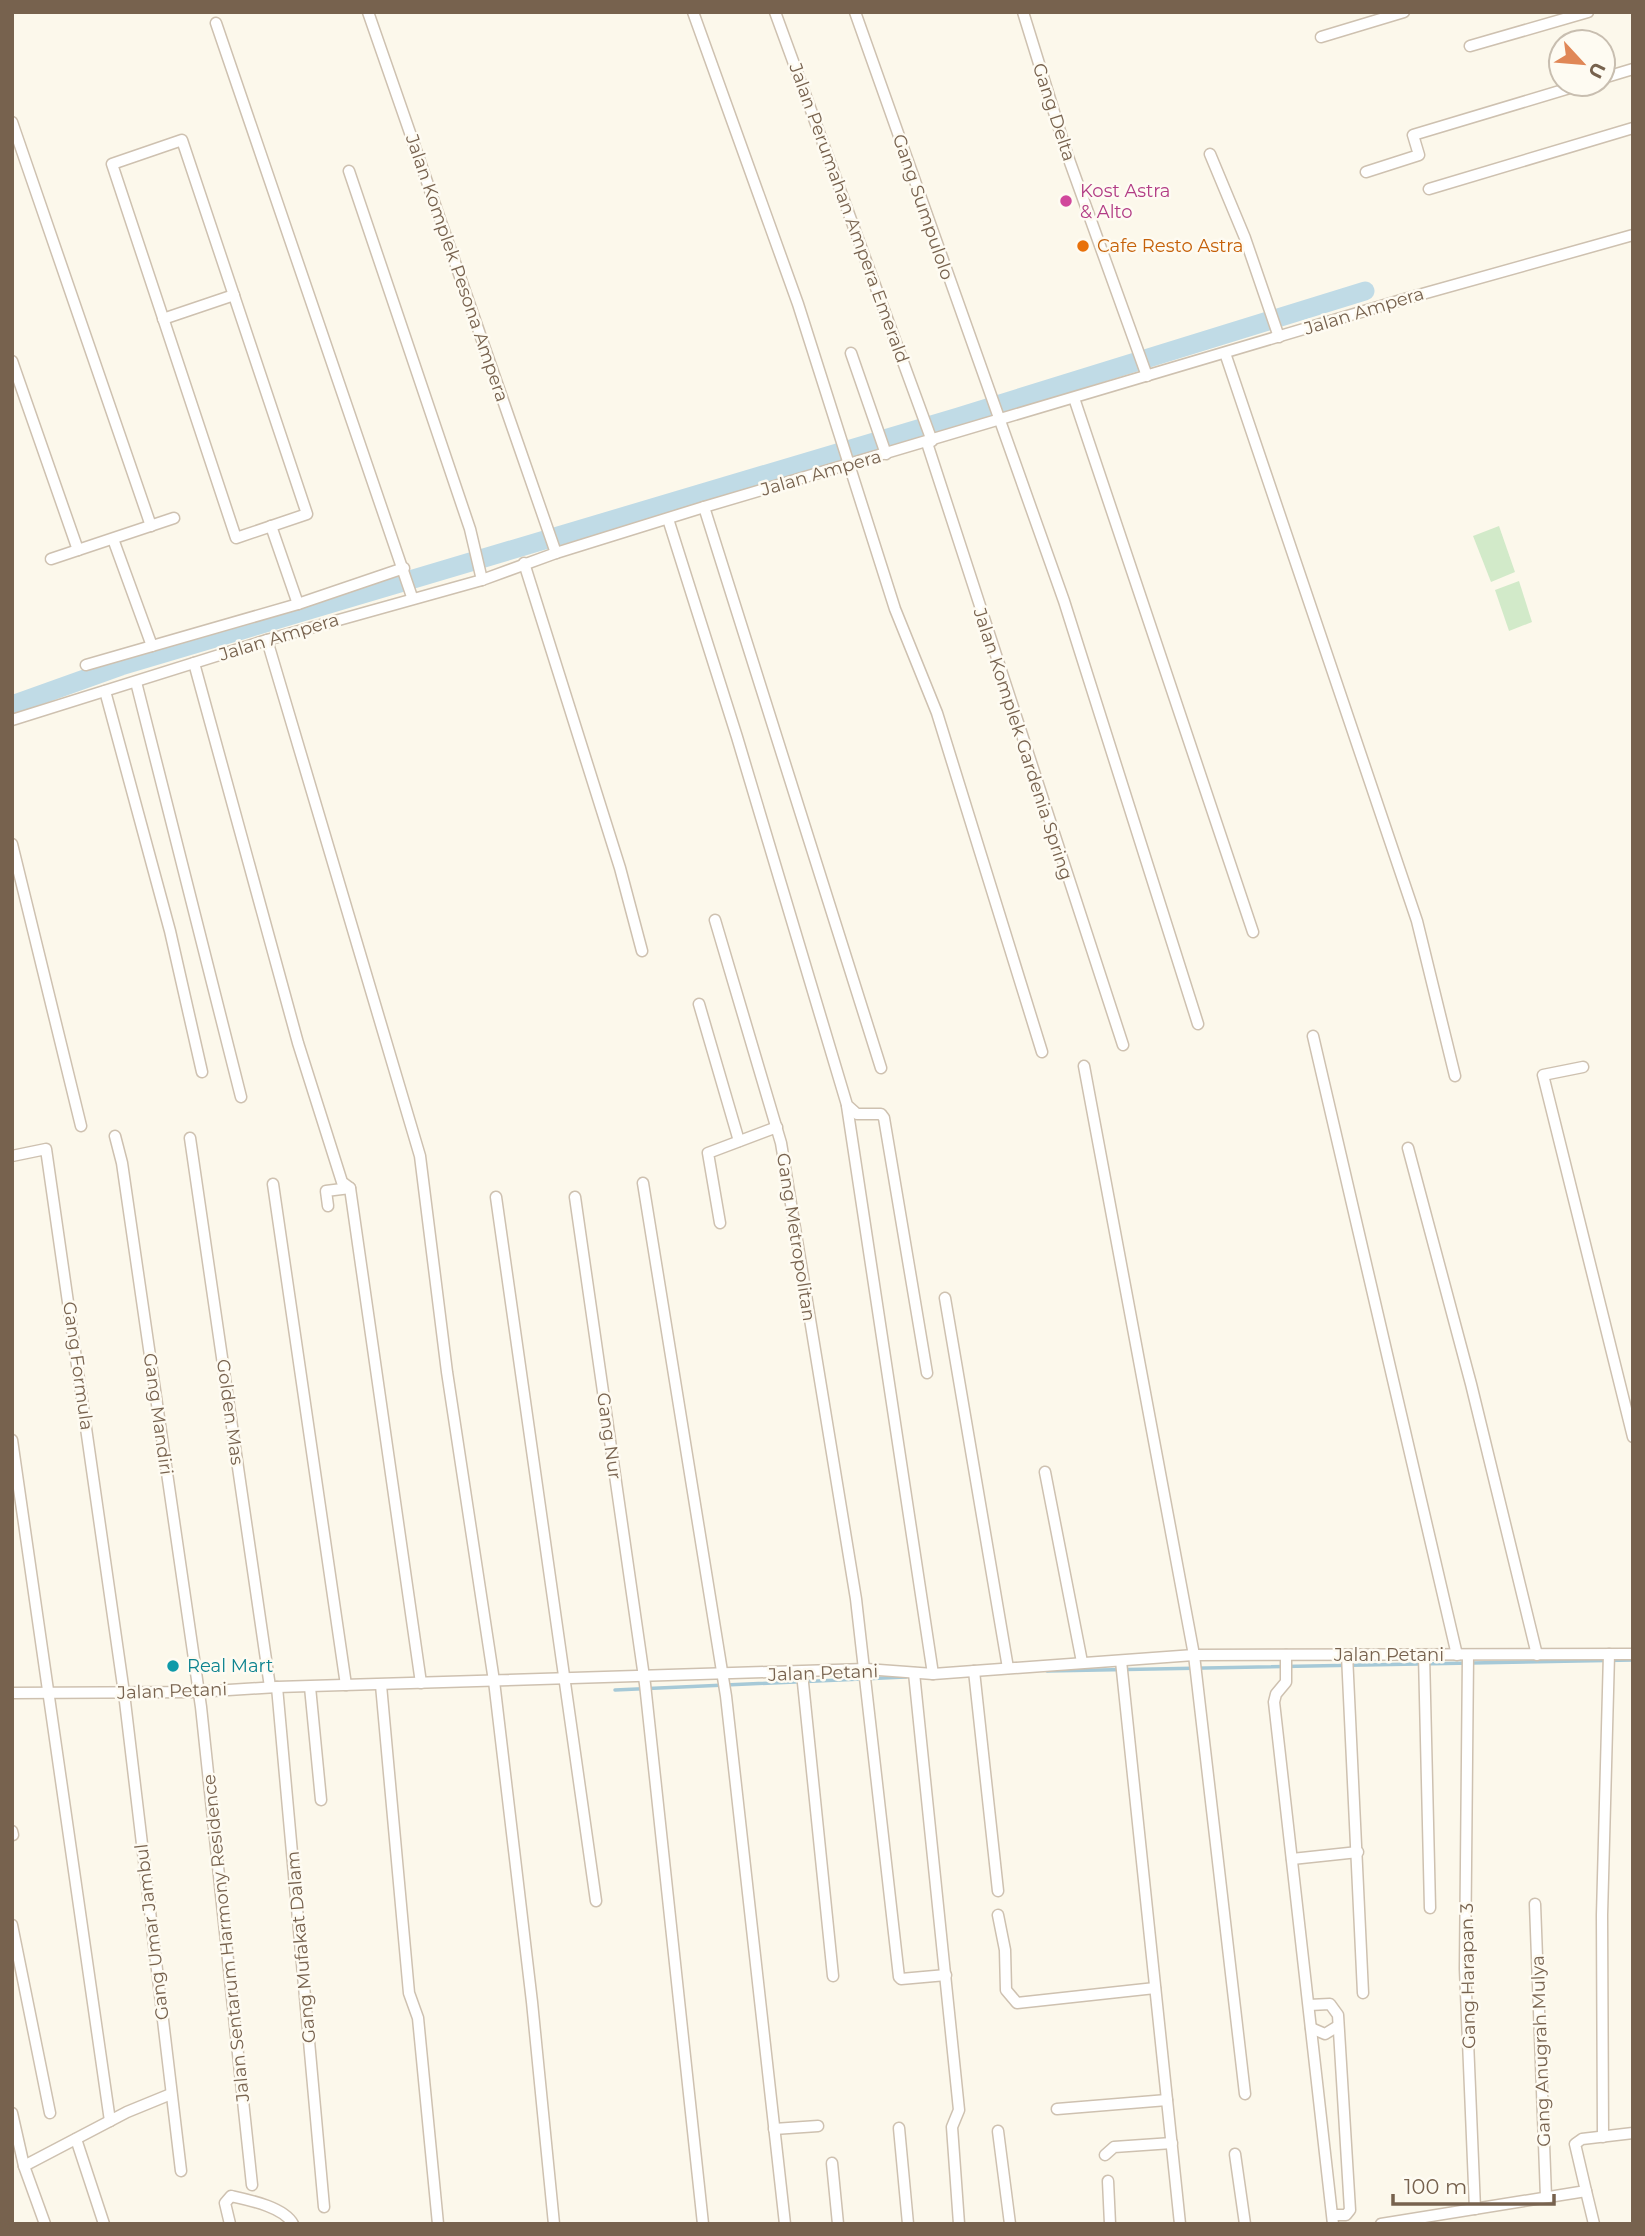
<svg xmlns="http://www.w3.org/2000/svg" width="1645" height="2236" viewBox="0 0 1645 2236" font-family="Montserrat,sans-serif">
<style>
.green{fill:#d2eac9}
.lines{fill:none;stroke-linecap:round;stroke-linejoin:round}
.stream{stroke:#a6c9d7;stroke-width:3.5}
.river{stroke:#c0dbe6;stroke-width:19}
.minor-casing{stroke:#cec1b0;stroke-width:13}
.minor{stroke:#fff;stroke-width:10}
.hotel-dot{fill:#d1479c;stroke:#fefbf2;stroke-width:2.5}
.food-dot{fill:#e8710a;stroke:#fefbf2;stroke-width:2.5}
.culture-dot{fill:#0f9aa8;stroke:#fefbf2;stroke-width:2.5}
.labels{text-anchor:middle;stroke-width:5;stroke-linejoin:round;paint-order:stroke}
.street-label{font-size:18px;fill:#77624e;stroke:#fefbf2}
.hotel-label{font-size:18px;fill:#b23c85;stroke:#fefbf2;text-anchor:start}
.food-label{font-size:18px;fill:#c56008;stroke:#fefbf2;text-anchor:start}
.culture-label{font-size:18px;fill:#0d838f;stroke:#fefbf2;text-anchor:start}
</style>
<rect width="100%" height="100%" fill="#fcf8eb"/>
<g class="green">
<path d="M1499,526L1515,572L1491,582L1473,536Z"/>
<path d="M1519,581L1532,622L1509,631L1495,590Z"/>
</g>
<g class="lines">
<g class="stream">
<path d="M1047,1671L1633,1660"/>
<path d="M615,1690L906,1677"/>
</g>
<path class="river" d="M12,705L121,666L958,417L1365,291"/>
<defs>
<g id="minor">
<path d="M368,12L556,553"/>
<path d="M693,12L798,304L895,609L937,713L1042,1052"/>
<path d="M775,12L932,441"/>
<path d="M855,12L1064,601L1198,1024"/>
<path d="M1023,12L1067,154L1147,376"/>
<path d="M216,23L412,597"/>
<path d="M1321,37L1404,12"/>
<path d="M1470,46L1588,12"/>
<path d="M1603,78L1633,69"/>
<path d="M12,122L151,526"/>
<path d="M182,140L307,514L236,538L112,164Z"/>
<path d="M1210,154L1245,238L1279,337"/>
<path d="M349,171L470,529L482,580"/>
<path d="M1366,172L1419,155L1413,135L1583,84"/>
<path d="M1429,189L1633,128"/>
<path d="M163,319L234,295"/>
<path d="M851,353L886,454"/>
<path d="M1225,353L1417,921L1455,1076"/>
<path d="M12,361L78,550"/>
<path d="M1074,398L1253,932"/>
<path d="M927,443L1123,1045"/>
<path d="M704,507L881,1068"/>
<path d="M668,519L737,737L847,1105L857,1114H881L884,1118L927,1373"/>
<path d="M271,526L298,604L404,568"/>
<path d="M113,539L152,646"/>
<path d="M51,559L174,518"/>
<path d="M524,563L620,868L642,951"/>
<path d="M267,640L420,1156L447,1372L494,1681L532,2002L554,2224"/>
<path d="M194,663L298,1043L342,1182L350,1188L421,1683"/>
<path d="M86,665L298,604"/>
<path d="M136,682L241,1097"/>
<path d="M105,691L170,931L202,1072"/>
<path d="M12,720L267,640L482,580L556,553L704,507L1408,298L1633,235"/>
<path d="M12,844L81,1126"/>
<path d="M715,920L781,1143L856,1599L899,1977L901,1979L946,1975"/>
<path d="M699,1004L739,1141"/>
<path d="M1313,1036L1457,1655"/>
<path d="M1084,1066L1194,1655L1245,2094"/>
<path d="M1583,1067L1543,1075L1633,1437"/>
<path d="M847,1106L933,1674"/>
<path d="M115,1136L122,1163L201,1707L252,2185"/>
<path d="M190,1138L270,1687"/>
<path d="M1408,1148L1471,1384L1537,1655"/>
<path d="M12,1156L46,1149L124,1693L181,2171"/>
<path d="M643,1183L726,1696L785,2224"/>
<path d="M273,1184L346,1685"/>
<path d="M496,1197L596,1901"/>
<path d="M575,1197L645,1684L703,2224"/>
<path d="M328,1206L326,1191L350,1188"/>
<path d="M720,1223L708,1153L777,1127"/>
<path d="M945,1298L1008,1668"/>
<path d="M12,1440L110,2121"/>
<path d="M1045,1472L1082,1662"/>
<path d="M1286,1655V1682L1276,1694L1274,1702L1333,2224"/>
<path d="M1347,1655L1363,1993"/>
<path d="M1424,1655L1430,1908"/>
<path d="M1468,1655L1465,1969L1475,2209"/>
<path d="M1121,1661L1180,2224"/>
<path d="M974,1671L998,1891"/>
<path d="M802,1673L833,1976"/>
<path d="M914,1673L959,2110L952,2127L959,2224"/>
<path d="M381,1685L409,1993L418,2018L438,2224"/>
<path d="M277,1687L324,2207"/>
<path d="M310,1687L321,1800"/>
<path d="M12,1693L197,1692L277,1687L866,1669L933,1674L1194,1655L1633,1654"/>
<path d="M12,1831L13,1835"/>
<path d="M1292,1859L1358,1852"/>
<path d="M1535,1904L1546,2197"/>
<path d="M998,1915L1005,1950L1006,1990L1017,2003L1155,1988"/>
<path d="M12,1925L50,2113"/>
<path d="M1309,2005L1330,2004L1338,2015L1350,2210L1346,2215H1333"/>
<path d="M1311,2028L1325,2034L1338,2026"/>
<path d="M1057,2109L1167,2100"/>
<path d="M12,2113L24,2166L45,2224"/>
<path d="M899,2128L908,2224"/>
<path d="M774,2129L818,2126"/>
<path d="M998,2131L1010,2224"/>
<path d="M1603,2137L1602,1915L1609,1654"/>
<path d="M76,2139L104,2224"/>
<path d="M1235,2154L1245,2224"/>
<path d="M1105,2155L1114,2147L1172,2143"/>
<path d="M832,2163L838,2224"/>
<path d="M24,2166L127,2112L171,2094"/>
<path d="M1108,2181L1110,2224"/>
<path d="M1586,2191L1594,2224"/>
<path d="M230,2224L225,2203L231,2196C249,2200 284,2207 293,2224"/>
<path d="M1381,2224L1586,2191L1575,2144L1582,2139L1633,2133"/>
</g>
</defs>
<use href="#minor" class="minor-casing"/>
<use href="#minor" class="minor"/>
</g>
<circle class="hotel-dot" cx="1066" cy="201" r="7"/>
<circle class="food-dot" cx="1083" cy="246" r="7"/>
<circle class="culture-dot" cx="173" cy="1666" r="7"/>
<g class="labels">
<g class="street-label">
<text transform="translate(1054 112) rotate(72)" y="6">Gang Delta</text>
<text transform="translate(923 207) rotate(71)" y="6">Gang Sumpulolo</text>
<text transform="translate(849 213) rotate(70)" y="6">Jalan Perumahan Ampera Emerald</text>
<text transform="translate(457 268) rotate(71)" y="6">Jalan Komplek Pesona Ampera</text>
<text transform="translate(1364 311) rotate(-17)" y="6">Jalan Ampera</text>
<text transform="translate(821 473) rotate(-16)" y="6">Jalan Ampera</text>
<text transform="translate(279 637) rotate(-17)" y="6">Jalan Ampera</text>
<text transform="translate(1023 744) rotate(72)" y="6">Jalan Komplek Gardenia Spring</text>
<text transform="translate(796 1237) rotate(81)" y="6">Gang Metropolitan</text>
<text transform="translate(78 1366) rotate(82)" y="6">Gang Formula</text>
<text transform="translate(230 1412) rotate(82)" y="6">Golden Mas</text>
<text transform="translate(158 1414) rotate(82)" y="6">Gang Mandiri</text>
<text transform="translate(609 1436) rotate(82)" y="6">Gang Nur</text>
<text x="1389" y="1661">Jalan Petani</text>
<text transform="translate(823 1673) rotate(-2)" y="6">Jalan Petani</text>
<text transform="translate(172 1691) rotate(-2)" y="6">Jalan Petani</text>
<text transform="translate(152 1932) rotate(-97)" y="6">Gang Umar Jambul</text>
<text transform="translate(226 1938) rotate(-96)" y="6">Jalan Sentarum Harmony Residence</text>
<text transform="translate(301 1947) rotate(-95)" y="6">Gang Mufakat Dalam</text>
<text transform="translate(1468 1976) rotate(-91)" y="6">Gang Harapan 3</text>
<text transform="translate(1541 2051) rotate(-92)" y="6">Gang Anugrah Mulya</text>
</g>
<g class="hotel-label">
<text x="1080" y="197">Kost Astra<tspan x="1080" dy="21">&amp; Alto</tspan></text>
</g>
<g class="food-label">
<text x="1097" y="252">Cafe Resto Astra</text>
</g>
<g class="culture-label">
<text x="187" y="1672">Real Mart</text>
</g>
</g>
<rect width="1645" height="2236" fill="none" stroke="#77624e" stroke-width="28"/>
<g transform="translate(1582 63) rotate(116)"><circle r="33" fill="#fefbf2" stroke="#c8beb0" stroke-width="2"/>
<path d="M0-5L12 26L0 18L-12 26Z" fill="#e08757"/>
<text y="-10" font-size="19" font-weight="bold" text-anchor="middle" fill="#77624e">U</text>
</g>
<path d="M1393 2194v10h161v-10" fill="none" stroke="#77624e" stroke-width="3.5"/>
<text x="1404" y="2194" font-size="21" fill="#77624e" stroke="#fefbf2" stroke-width="5" paint-order="stroke">100 m</text>
</svg>
